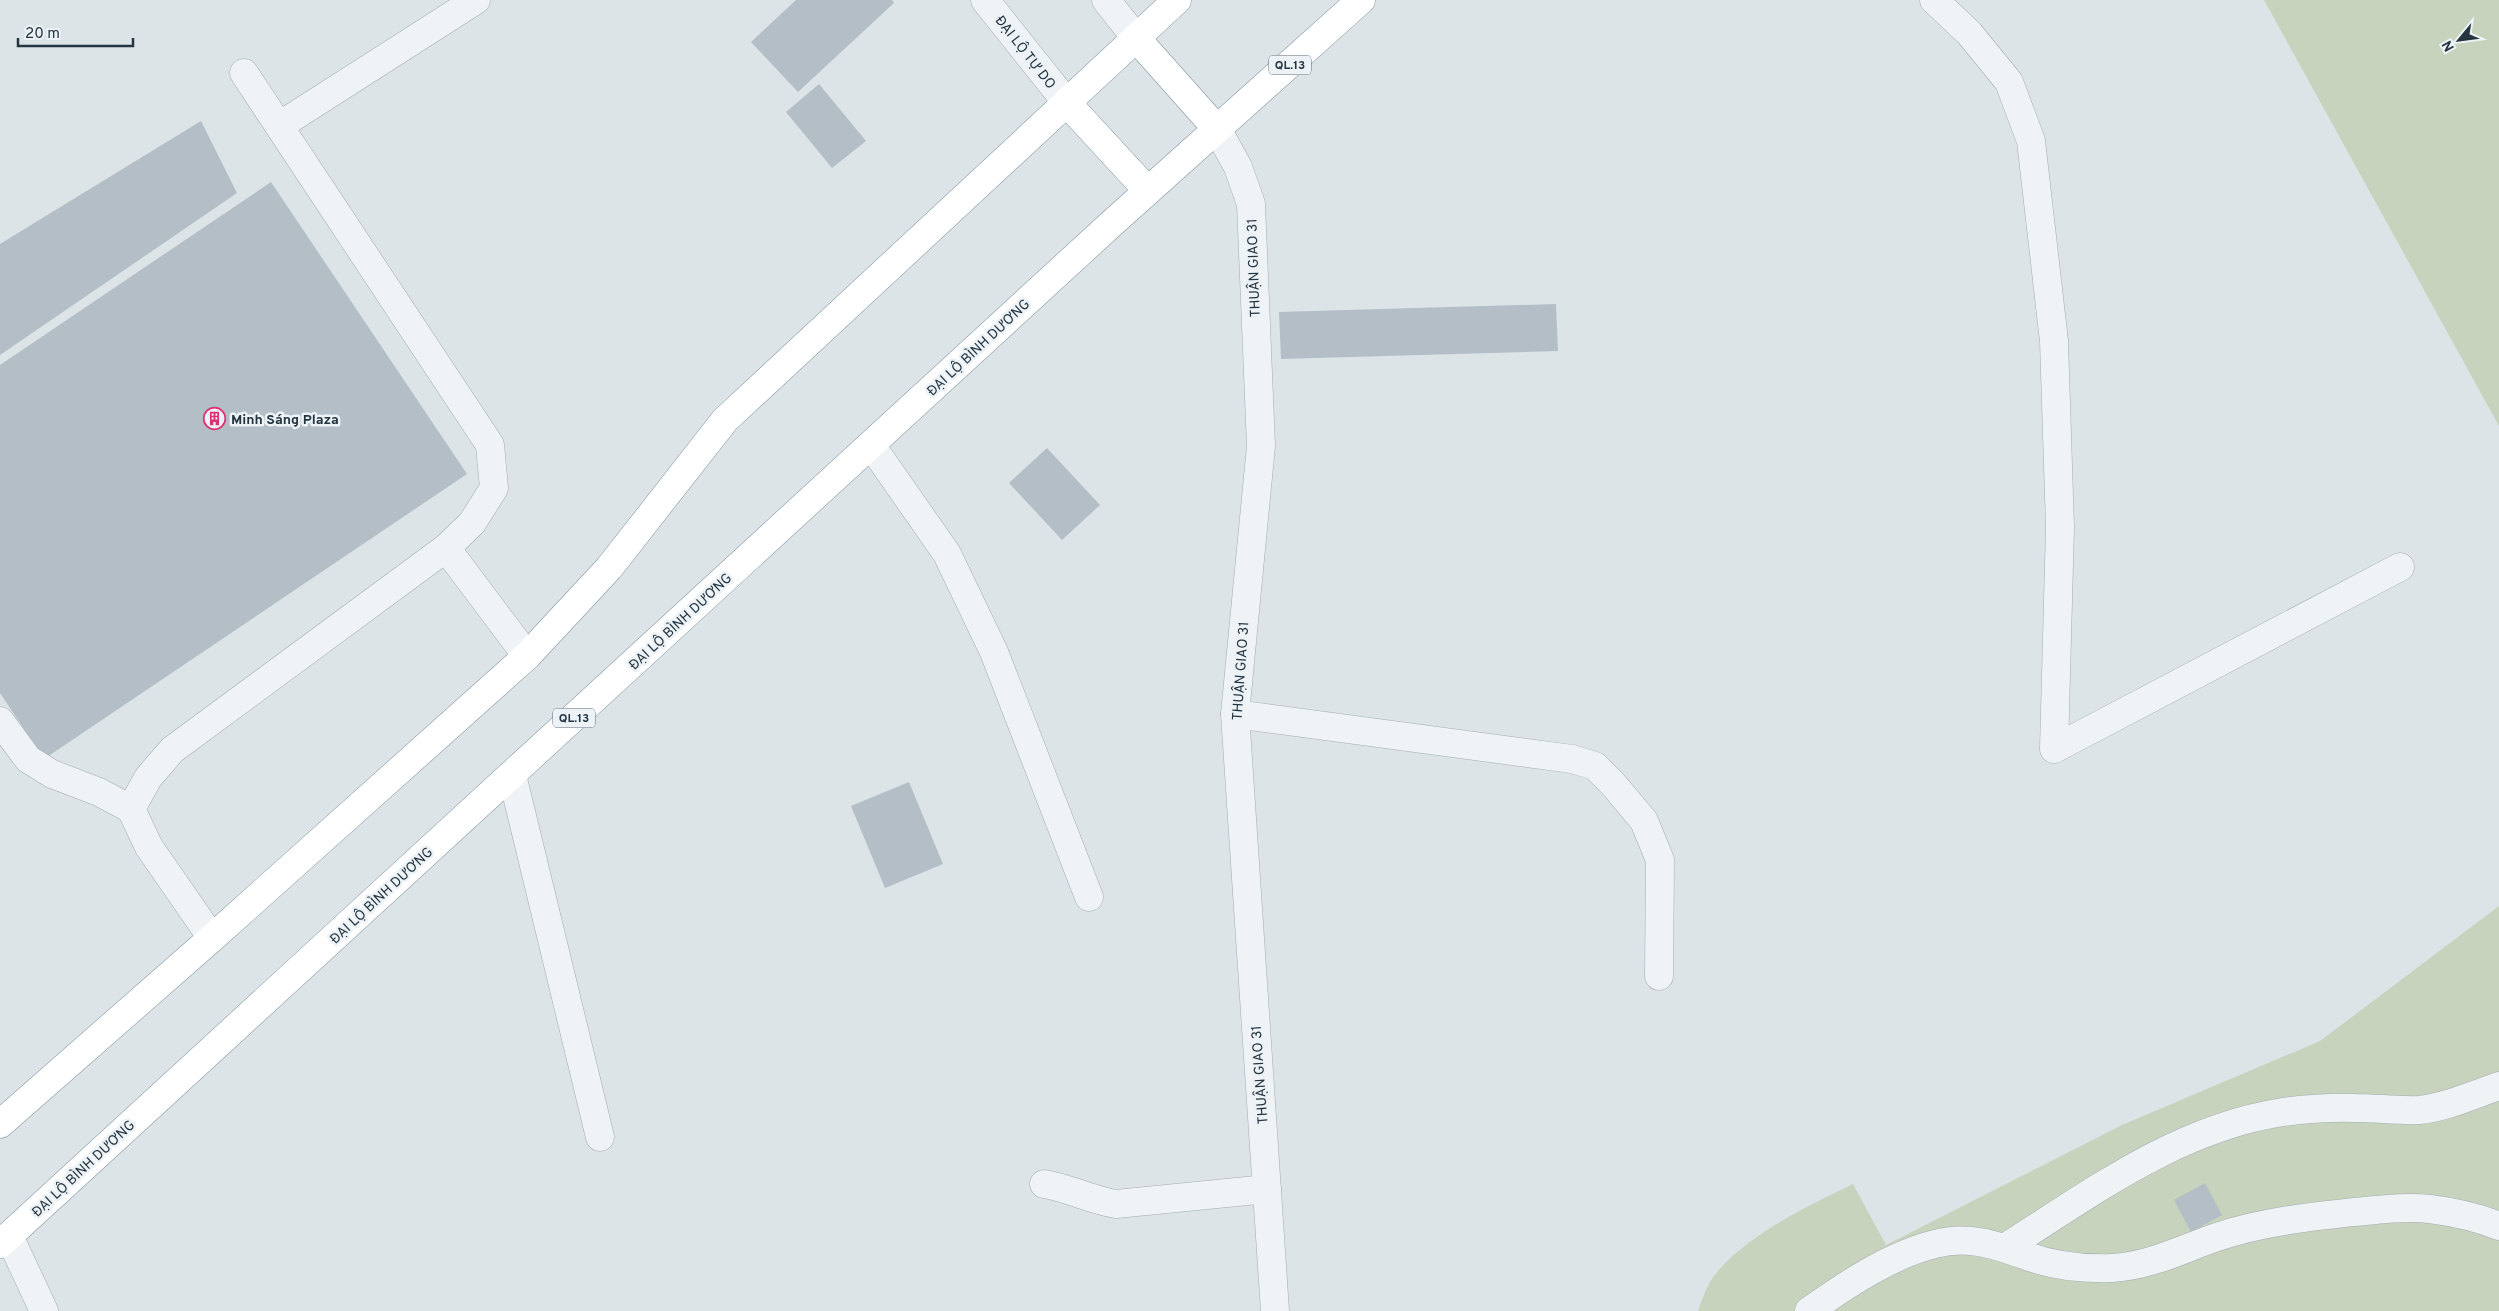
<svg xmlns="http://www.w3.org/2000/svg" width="2499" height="1311" viewBox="0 0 2499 1311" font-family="Overpass,sans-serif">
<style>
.green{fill:#c8d3bd}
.building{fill:#b3bec6}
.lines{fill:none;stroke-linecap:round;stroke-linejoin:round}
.minor-casing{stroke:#a1acb2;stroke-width:29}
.highway-casing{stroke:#8295a0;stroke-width:29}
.minor{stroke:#f0f3f6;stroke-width:28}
.highway{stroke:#fff;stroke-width:28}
.labels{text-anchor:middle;stroke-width:5;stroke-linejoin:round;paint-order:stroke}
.shield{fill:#ecf2f6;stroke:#606e77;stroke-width:1}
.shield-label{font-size:12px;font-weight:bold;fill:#243540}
.street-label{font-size:14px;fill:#243540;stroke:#ecf2f6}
.poi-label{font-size:14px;font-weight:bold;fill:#243540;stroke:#ecf2f6;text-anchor:start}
</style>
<rect width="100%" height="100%" fill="#dce4e8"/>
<g class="green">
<path d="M2264,0H2499V426Z"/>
<path d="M2499,906V1311H1698C1701,1302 1705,1291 1710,1282C1736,1240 1809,1205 1853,1184L1886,1245L2122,1125L2320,1041Z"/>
</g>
<g class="building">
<path d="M796,0H892L894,3L798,92L751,42Z"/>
<path d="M819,84L866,141L832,168L786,112Z"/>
<path d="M201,121L237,193L0,355V244Z"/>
<path d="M271,182L467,474L44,759L0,693V365Z"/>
<path d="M1556,304L1558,351L1281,359L1279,312Z"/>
<path d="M1047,448L1100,505L1062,540L1009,483Z"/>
<path d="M909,782L943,864L885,888L851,806Z"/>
<path d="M2205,1183L2222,1215L2191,1232L2174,1200Z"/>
</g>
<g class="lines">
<defs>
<g id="minor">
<path d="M985,0L1067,103"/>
<path d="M1106,0L1136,38"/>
<path d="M1934,0L1969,33L2009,82L2031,141L2054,341L2060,527L2054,749L2400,567"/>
<path d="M279,126L476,0"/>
<path d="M1217,129L1238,167L1251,204L1261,446L1235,714L1275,1311"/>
<path d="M871,445L947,554L994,652L1089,897"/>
<path d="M446,548L527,656"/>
<path d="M1235,714L1572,759L1595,766L1613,784L1644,821L1660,860L1659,976"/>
<path d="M0,721L28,759L52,774L99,792L131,809"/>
<path d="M512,775L600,1137"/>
<path d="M212,938L149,847L131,809L148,778L172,750L446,548L472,523L494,488L490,445L244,73"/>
<path d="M1044,1184C1069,1188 1091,1200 1116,1204L1267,1189"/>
<path d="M9,1236L44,1311"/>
<path d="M2006,1247C2093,1192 2178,1128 2283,1112C2306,1109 2331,1107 2355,1108C2376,1108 2398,1111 2419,1110C2444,1108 2475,1094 2499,1086"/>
<path d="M1809,1311C1846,1285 1890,1255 1935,1244C1969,1235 1996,1245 2027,1256C2054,1266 2084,1269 2112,1268C2150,1266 2182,1249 2217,1237C2261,1222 2308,1217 2354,1212C2379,1210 2405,1206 2430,1209C2453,1212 2477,1217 2499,1226"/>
</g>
<g id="highway">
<path d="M1136,38L1217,129"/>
<path d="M1067,103L1148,191"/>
<path d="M0,1124L212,938L527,656L609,568L725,420L1177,0"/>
<path d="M0,1244L1110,225L1361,0"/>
</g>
</defs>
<use href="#minor" class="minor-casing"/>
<use href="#highway" class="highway-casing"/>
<use href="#minor" class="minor"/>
<use href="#highway" class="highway"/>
</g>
<defs>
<symbol id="building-ring" viewBox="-11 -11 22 22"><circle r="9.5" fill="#ecf2f6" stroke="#dc3274" stroke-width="1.5"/><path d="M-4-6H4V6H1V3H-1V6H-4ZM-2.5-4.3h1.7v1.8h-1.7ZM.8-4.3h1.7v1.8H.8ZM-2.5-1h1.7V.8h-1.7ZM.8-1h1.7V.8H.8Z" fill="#dc3274"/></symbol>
</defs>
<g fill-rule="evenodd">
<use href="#building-ring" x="202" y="406" width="25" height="25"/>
</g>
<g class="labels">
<g class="shield">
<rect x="1269" y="55.5" width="42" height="19" rx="4"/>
<rect x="553" y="708.5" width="42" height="19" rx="4"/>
</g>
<g class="shield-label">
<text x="1290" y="69">QL.13</text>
<text x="574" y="722">QL.13</text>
</g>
<g class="street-label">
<text transform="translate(1026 52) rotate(52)" y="5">ĐẠI LỘ TỰ DO</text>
<text transform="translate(1253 268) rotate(-92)" y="5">THUẬN GIAO 31</text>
<text transform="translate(978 347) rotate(-43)" y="5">ĐẠI LỘ BÌNH DƯƠNG</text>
<text transform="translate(680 621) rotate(-43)" y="5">ĐẠI LỘ BÌNH DƯƠNG</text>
<text transform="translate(1240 671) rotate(-86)" y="5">THUẬN GIAO 31</text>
<text transform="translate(381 895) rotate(-43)" y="5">ĐẠI LỘ BÌNH DƯƠNG</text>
<text transform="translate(1259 1075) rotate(-94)" y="5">THUẬN GIAO 31</text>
<text transform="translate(83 1168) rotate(-43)" y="5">ĐẠI LỘ BÌNH DƯƠNG</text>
</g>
<g class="poi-label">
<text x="231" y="424">Minh Sáng Plaza</text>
</g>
</g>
<g transform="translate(2459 40) rotate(241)" stroke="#ecf2f6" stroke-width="4" paint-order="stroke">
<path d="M0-4L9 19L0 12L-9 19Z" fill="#243540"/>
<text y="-8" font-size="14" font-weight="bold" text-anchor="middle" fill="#243540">N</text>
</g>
<path d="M18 38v8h115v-8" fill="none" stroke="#243540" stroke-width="2.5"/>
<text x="25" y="38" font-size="15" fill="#243540" stroke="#ecf2f6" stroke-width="4" paint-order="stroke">20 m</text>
</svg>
